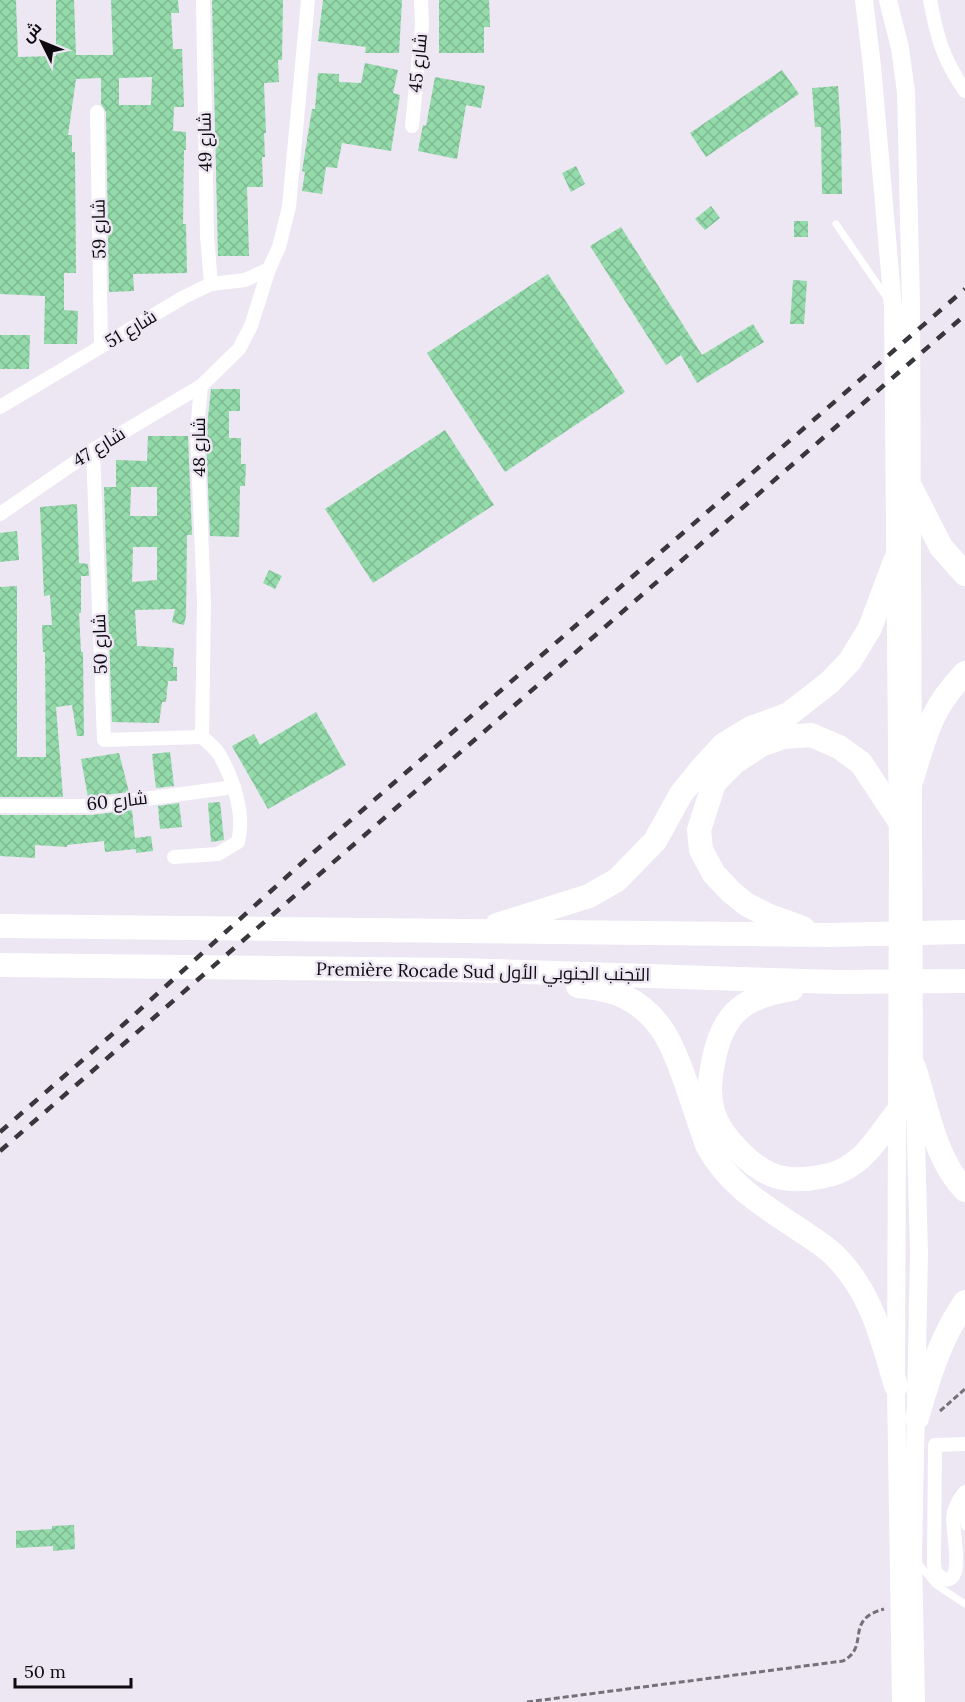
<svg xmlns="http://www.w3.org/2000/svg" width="965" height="1702" viewBox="0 0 965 1702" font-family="Lora,Cairo,serif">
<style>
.building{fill:url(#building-cross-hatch);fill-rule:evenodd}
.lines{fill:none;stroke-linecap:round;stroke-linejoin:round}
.path{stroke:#757179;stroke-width:3;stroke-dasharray:6 3;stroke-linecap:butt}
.lane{stroke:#fff;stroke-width:7}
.street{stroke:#fff;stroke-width:14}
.secondary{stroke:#fff;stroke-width:18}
.highway{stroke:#fff;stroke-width:24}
.rail{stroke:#39363c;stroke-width:4.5;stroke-dasharray:10 10;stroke-linecap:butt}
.labels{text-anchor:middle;stroke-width:5;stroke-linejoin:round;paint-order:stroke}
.street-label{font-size:18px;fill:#0d0b0f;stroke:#ede6f3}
</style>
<defs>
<pattern id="building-cross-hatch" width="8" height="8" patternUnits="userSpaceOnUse" patternTransform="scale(1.5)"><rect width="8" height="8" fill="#94daab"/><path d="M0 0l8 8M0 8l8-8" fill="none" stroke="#7eba92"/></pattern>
</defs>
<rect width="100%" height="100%" fill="#ede6f3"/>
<g class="building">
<path d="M0,0H16L18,57L56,56V0H74L76,55H113L111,0H178L179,13H171L173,49H182L184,107H174L173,131L186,132V150H184L183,224H186L187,273L133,274L134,291L109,292L106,112L101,104V78L76,79L68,135H72V152H75L76,273H64V310L78,311L77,344H44L45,296L0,294ZM152,77L151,105H119V78Z"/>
<path d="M212,0H283L282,60H278L279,82L264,83L266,133H264L265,157H262L263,187H247L249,256H218Z"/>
<path d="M323,0H402L399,53H365L366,47L318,41Z"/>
<path d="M439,0H489L490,27H484V53H439Z"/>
<path d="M365,63L398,70L393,93L400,95L391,151L342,143L337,168L326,167L322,194L302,191L305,172L302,171L312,109H315L318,73L339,74V82L361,83Z"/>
<path d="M782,70L799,94L706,157L690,133Z"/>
<path d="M435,77L485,86L481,108L466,105L457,159L418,151L423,125L426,126Z"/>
<path d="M838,86L841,132L842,194H822L821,127H815L812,88Z"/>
<path d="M576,166L585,184L571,192L562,173Z"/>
<path d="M711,206L720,218L705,230L695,219Z"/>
<rect x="794" y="221" width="14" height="16"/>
<path d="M621,227L702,355L753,324L764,342L697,383L681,355L666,365L590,246Z"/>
<path d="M548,274L625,392L505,472L427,353Z"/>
<path d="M793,280L807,281L804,324H790Z"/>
<path d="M0,335H30L29,369H0Z"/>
<path d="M211,389H240V411H229V438H241V464H246L245,486H240L239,537L210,536L206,437Z"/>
<path d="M445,430L494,505L373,583L325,509Z"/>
<path d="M148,436H188L192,535H187L186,616L184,625L172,622L175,609L135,610L137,646L174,648L173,667H177V681H168L166,702H162L159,723L112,722L104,487H116V460L147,461ZM131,487H157V516H130ZM133,547H157V580L132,582Z"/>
<path d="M77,504L79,563L88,564L89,576H81V613H79L81,652H83L84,736H77L72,705L56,707L63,797H0V587L17,586V757H46L45,652H43L42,625H52L50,595L44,596L40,507Z"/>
<path d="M17,531L19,560L0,562V533Z"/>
<path d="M269,570L282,576L275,589L263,583Z"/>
<path d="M316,712L346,765L268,809L232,746L254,734L260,745Z"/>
<path d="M170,752L174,786L156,788L152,754Z"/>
<path d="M119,753L129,792L88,797L81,759Z"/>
<path d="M220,802L224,840L211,842L208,803Z"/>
<path d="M179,803L182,827L160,829L158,806Z"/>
<path d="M132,810L136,849L105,852L104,841L67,845V847L35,845V858L0,856V815H92Z"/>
<path d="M151,836L153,851L136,853L135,838Z"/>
<path d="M74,1525L75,1549L53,1551V1546L16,1548V1531L52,1529V1526Z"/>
</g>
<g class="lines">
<g class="path">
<path d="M940,1411L965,1389"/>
<path d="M527,1702L843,1661C871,1646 843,1620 884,1609"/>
</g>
<g class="lane">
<path d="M836,224L887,298"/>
<path d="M965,1505L962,1518L965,1527"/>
<path d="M918,1563L935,1584L965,1604"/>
</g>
<g class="street">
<path d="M203,0L207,236L211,284"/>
<path d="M930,0C937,38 943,59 965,91"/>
<path d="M97,112L101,346"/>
<path d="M412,126L422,25L421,0"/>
<path d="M0,407L184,297L211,284L245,280L269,269"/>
<path d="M93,450L104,740L202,737"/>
<path d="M0,514L93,450L201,386"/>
<path d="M0,806H92L234,787"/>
<path d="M174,857L218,854L238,842C245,814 234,780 219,754C215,748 208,742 202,737L204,602L197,431L201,386L239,349L251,326L269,269L279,247L289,207L308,0"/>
<path d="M965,1444L935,1445L934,1564L935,1572L943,1579C965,1585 953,1535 953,1518C954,1508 958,1500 965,1492"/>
</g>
<g class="secondary">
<path d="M864,0L872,66L893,307L898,856L896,1386L901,1702"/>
<path d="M888,0L900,48L906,92L911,305L914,1067L919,1253L913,1556L916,1702"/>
</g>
<g class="highway">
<path d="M912,490L941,547L965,574"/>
<path d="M912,779C926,733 931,708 965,673"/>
<path d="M497,925L589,896L617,880L655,841L681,794L702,768L723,745L751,728L789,714L830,682L850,661L870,628L895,561"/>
<path d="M0,926L828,935L965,932"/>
<path d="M803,928L767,915L746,904L731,892L714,874L701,850L699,830L714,783L735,762L761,745L783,737L811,735L839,747L861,763L898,819"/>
<path d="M0,965L460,970L836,982L965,981"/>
<path d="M578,986C593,988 609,989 623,996C661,1014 673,1046 686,1083C693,1104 700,1124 707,1145C728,1185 764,1206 800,1230C812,1238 824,1245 834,1255C871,1291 882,1338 896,1386"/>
<path d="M792,989C745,997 724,1011 714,1058C710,1077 708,1094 713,1112C718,1127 727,1139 738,1150C763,1176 784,1184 820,1177C832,1175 844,1171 854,1163C871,1151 884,1129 898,1111"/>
<path d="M914,1067C927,1107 935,1160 965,1190"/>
<path d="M917,1418C929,1376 940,1339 965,1302"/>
</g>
<g class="rail">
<path d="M0,1132L124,1024L314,852L965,289"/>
<path d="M0,1151L965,315"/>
</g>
</g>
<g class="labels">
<g class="street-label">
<text transform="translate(418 63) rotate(-84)" y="6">شارع 45</text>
<text transform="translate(205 142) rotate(-91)" y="6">شارع 49</text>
<text transform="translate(99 229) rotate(-91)" y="6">شارع 59</text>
<text transform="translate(131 329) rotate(-31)" y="6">شارع 51</text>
<text transform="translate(99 447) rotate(-32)" y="6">شارع 47</text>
<text transform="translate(199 447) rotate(-90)" y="6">شارع 48</text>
<text transform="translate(100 644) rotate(-92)" y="6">شارع 50</text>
<text transform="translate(117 801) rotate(-6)" y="6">شارع 60</text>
<text transform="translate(483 972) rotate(1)" y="6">Première Rocade Sud التجنب الجنوبي الأول</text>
</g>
</g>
<g transform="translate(42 42) rotate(313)" stroke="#ede6f3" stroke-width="4.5" paint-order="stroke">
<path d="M0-4.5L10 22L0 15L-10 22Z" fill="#0d0b0f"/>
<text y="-9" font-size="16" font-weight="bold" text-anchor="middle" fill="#0d0b0f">ش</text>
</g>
<path d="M15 1678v9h116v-9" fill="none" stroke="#0d0b0f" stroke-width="3"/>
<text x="24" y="1678" font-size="18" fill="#0d0b0f" stroke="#ede6f3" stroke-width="4.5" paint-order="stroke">50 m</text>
</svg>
